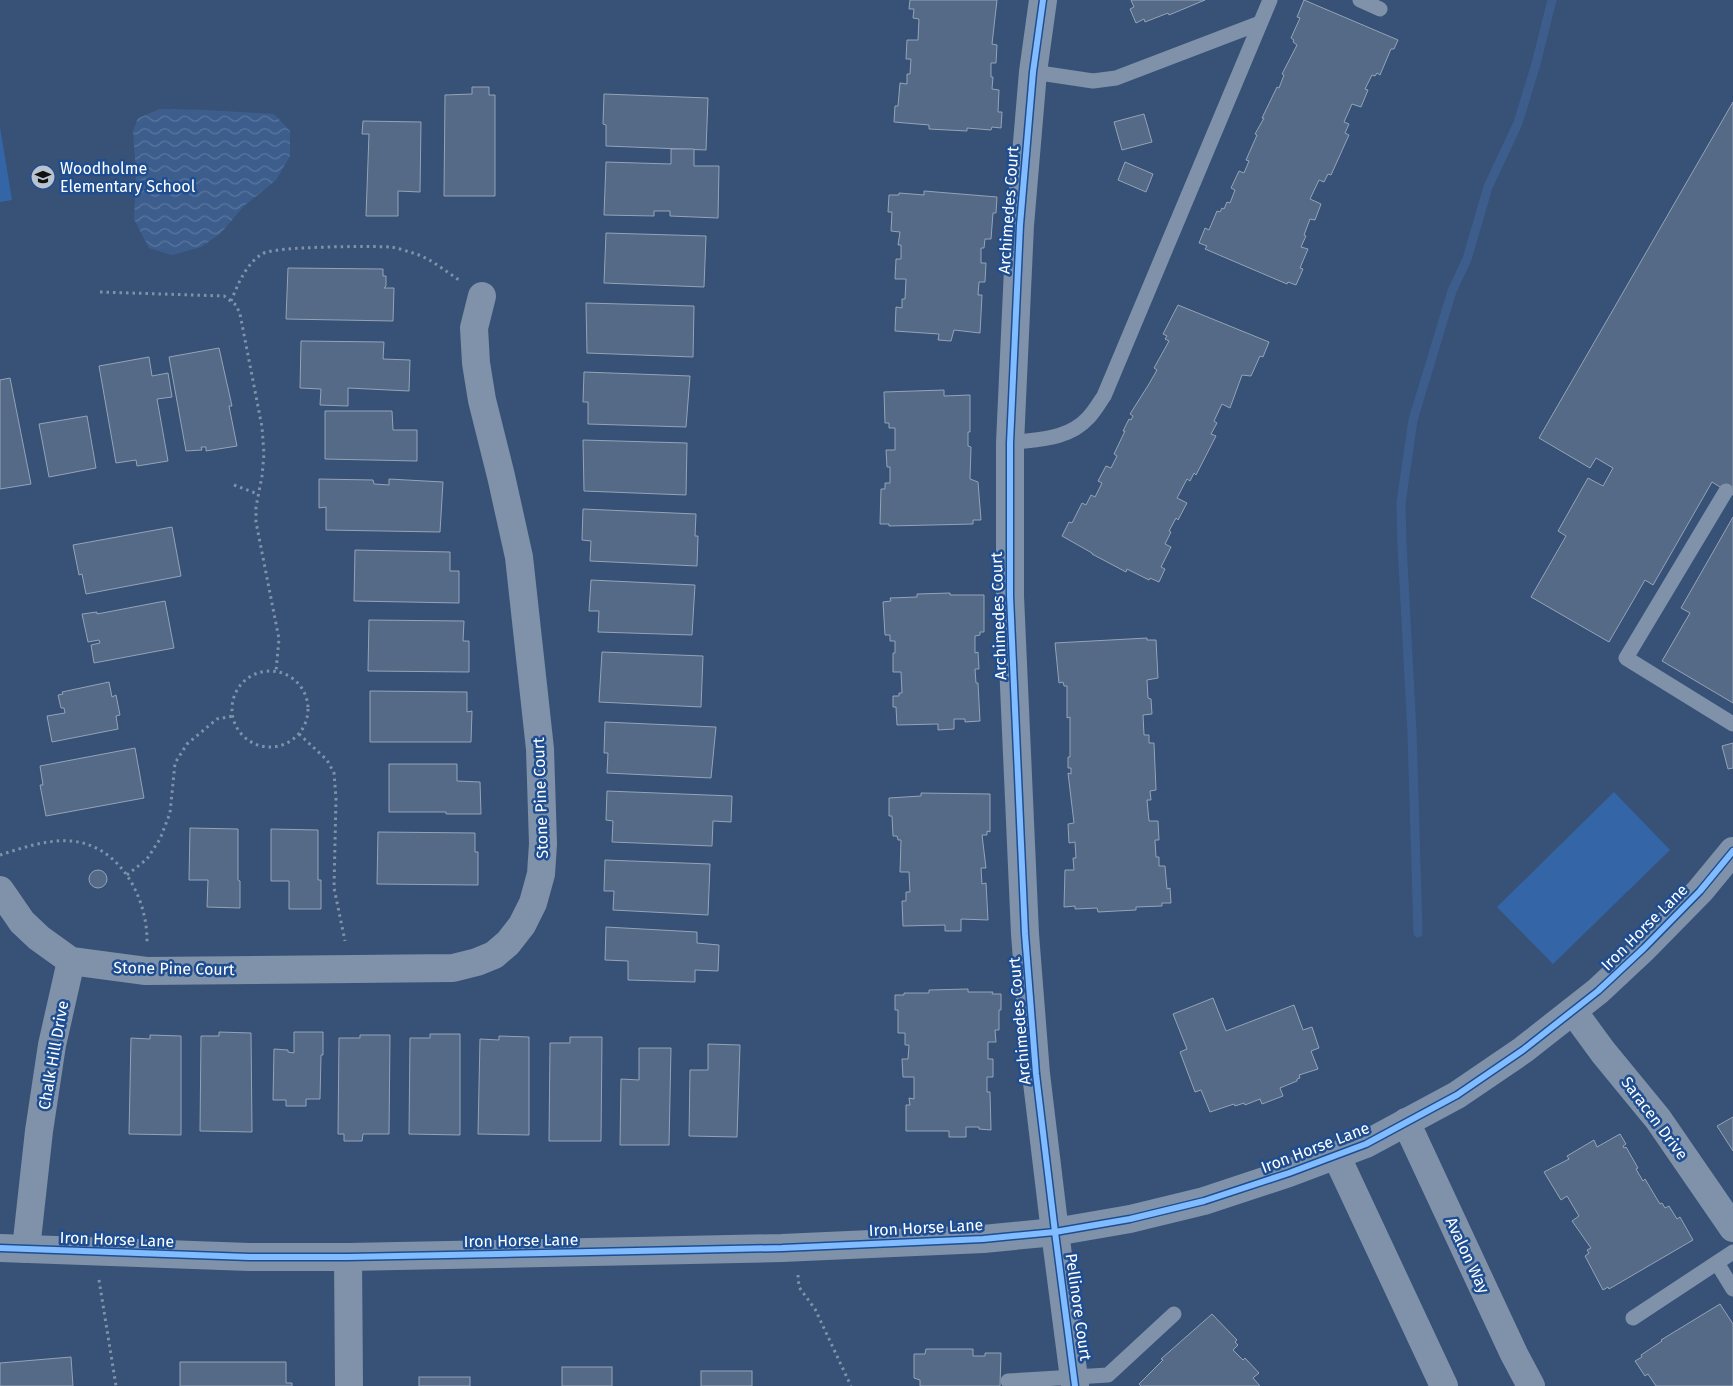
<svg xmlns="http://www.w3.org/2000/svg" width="1733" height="1386" viewBox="0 0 1733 1386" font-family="'Fira Sans',sans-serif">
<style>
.garden{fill:#3365a7}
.water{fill:url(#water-waves)}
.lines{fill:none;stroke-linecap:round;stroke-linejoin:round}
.stream{stroke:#3d5e8d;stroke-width:9}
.building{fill:#556a86;stroke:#94a3b8}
.path{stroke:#7f92aa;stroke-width:3;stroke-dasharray:2.5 4;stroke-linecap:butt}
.lane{stroke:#7f92aa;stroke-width:15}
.street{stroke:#7f92aa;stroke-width:28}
.cycleway-casing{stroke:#1e4e91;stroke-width:9}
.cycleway{stroke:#80bcff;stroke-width:6}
.labels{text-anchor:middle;stroke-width:5;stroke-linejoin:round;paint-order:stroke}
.poi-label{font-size:16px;fill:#fff;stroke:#1e4e91;text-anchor:start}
.street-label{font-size:16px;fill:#fff;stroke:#1e4e91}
</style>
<defs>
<pattern id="water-waves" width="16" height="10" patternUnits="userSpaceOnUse" patternTransform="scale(1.25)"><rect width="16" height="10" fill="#3d5e8d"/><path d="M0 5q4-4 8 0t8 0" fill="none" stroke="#5a769e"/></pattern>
</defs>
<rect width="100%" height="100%" fill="#385277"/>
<g class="garden">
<path d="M0,127L12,200L0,202Z"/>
<path d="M1614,792L1670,850L1553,964L1497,907Z"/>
</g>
<path class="water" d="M160,109L206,110L274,114L290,131V156L276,180L244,206L220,234L201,247L172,255L149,248L134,219L136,173L133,131L138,118Z"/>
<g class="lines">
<path class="stream" d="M1418,933L1412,732L1402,545L1401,503L1413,420L1452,291L1467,259L1488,187L1518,123L1536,64L1552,0"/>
</g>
<g class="building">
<path d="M910,0H997L992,44L997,45L996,63H991V77H993L992,89L999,90L998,112H1002L1001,128L992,127L991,130L967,128V131L929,129V125L894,122L895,106H898L900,83L907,84V74H910L911,59H906L907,40H918L919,19L913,18L914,9H909Z"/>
<path d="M1131,0H1205L1169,15L1168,13L1145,22L1144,19L1136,23L1130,9L1134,7Z"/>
<path d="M1304,0L1398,40L1394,49H1391L1380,75L1377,73L1375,76L1372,75L1365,89L1368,90L1361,107L1352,104L1344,122L1349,124L1345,133L1349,135L1331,175L1328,174L1324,182L1319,180L1310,199L1321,204L1315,220L1310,219L1304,235L1306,236L1301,247L1308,249L1300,268L1303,269L1296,285L1288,282L1287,284L1205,249L1207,246L1199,243L1205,228L1209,230L1217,211L1220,212L1222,208L1224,209L1227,202L1230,203L1235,190L1231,188L1239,171L1244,173L1249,161L1246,160L1257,135L1255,134L1264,118H1262L1277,87L1279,88L1284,75L1282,74L1297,45L1293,42L1294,40L1291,38L1300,18L1297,17Z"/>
<path d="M472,87H489V95H495V196H444L445,95L472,94Z"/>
<path d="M604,94L708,98L706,150L606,146V125L603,124Z"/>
<path d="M1733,102V495L1712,482L1653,585L1645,580L1609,642L1531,597L1566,536L1558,531L1588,478L1603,486L1613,468L1596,458L1590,468L1539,438Z"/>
<path d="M1144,114L1152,142L1122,150L1114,122Z"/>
<path d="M363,121L421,122L420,192L398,191V216H366L369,134H362Z"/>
<path d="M671,149H694V166H719L718,218L670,216V211H654V216L604,215L606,162L671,164Z"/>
<path d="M1125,162L1153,174L1146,192L1118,180Z"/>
<path d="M924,191L997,197L996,213H993L991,239H985L984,248H981V263H986L985,282H979L978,295H982L980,333L954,330L951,341L938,340L939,334L895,331L896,307L902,308V299H905L906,279H895L896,259H901V245H898L900,232L891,231L892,212H888L889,195H899V193L924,195Z"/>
<path d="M606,233L706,236L704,287L604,283Z"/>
<path d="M288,268L383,269V276H386V286L384,288H394L393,321L286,319Z"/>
<path d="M586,303L694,306L693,357L587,353Z"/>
<path d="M1178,305L1269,342L1263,357L1260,356L1251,376L1242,375L1230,408L1222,404L1214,421L1217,423L1211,434L1216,436L1196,475L1194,473L1190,481L1187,479L1177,498L1187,503L1178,520L1176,518L1169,531L1171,532L1165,544L1171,547L1161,567L1165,569L1159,582L1150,578L1149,580L1127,569L1126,572L1092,554V553L1062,536L1069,522L1072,523L1082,503L1086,505L1091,495L1095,497L1102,483L1098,481L1106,466L1111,468L1117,456L1114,454L1125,431H1123L1129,419L1131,420L1133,416L1130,414L1149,384L1157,370L1154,368L1169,341L1165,339L1167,336L1163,334Z"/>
<path d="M301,341L384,342L383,359L410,360L409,391L348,388V406L320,405L321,389L300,388Z"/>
<path d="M219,348L232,406H229L237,446L206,451V447H201L202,450L186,451L169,357Z"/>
<path d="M149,357L152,376L168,373L172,397L157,399L168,461L137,466L136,460L116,463L99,366Z"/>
<path d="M584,372L690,376L686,427L588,424V402H583Z"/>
<path d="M10,378L31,484L0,489V380Z"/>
<path d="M944,390V396L970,395V432H968V446L971,447L970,479L978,482L981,520H973V524L889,526V524H880L881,489H885V483H890V467H887L886,450H895V428H889V423H885L884,392Z"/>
<path d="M325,411H392L393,430H417V461L325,459Z"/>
<path d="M87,416L96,468L49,477L39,424Z"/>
<path d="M583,440L687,443L686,495L584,491Z"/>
<path d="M319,479L373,480L374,484L389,485V479L443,482L440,532L326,530V507L319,508Z"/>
<path d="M583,509L696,514L695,536H698L697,566L590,561L591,541L582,540Z"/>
<path d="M1733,517V703L1662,661L1690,613L1681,608Z"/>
<path d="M172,527L181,576L86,594L82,574L79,575L73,545Z"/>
<path d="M355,550L450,552V571H459V603L354,601Z"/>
<path d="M591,580L695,585L692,635L598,632L599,611H589Z"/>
<path d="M950,593V595H984V632H980V635L975,636V653L978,652L979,669H975L976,683H978L980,721L965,722V719H954V729L938,730V724L897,725L896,707H893V696H899V693H902L901,672H893V653H895V641H890V635H885L883,602L891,601L890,598L917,597V594Z"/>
<path d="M165,601L174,648L94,663L91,645L100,643L99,640L88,642L82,614L97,612V614Z"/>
<path d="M369,620L464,621L463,641H469V672L368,671Z"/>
<path d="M1147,638V640H1156L1158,678L1147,680L1148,698L1151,699L1152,714L1143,715L1144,735H1149V743H1154L1156,790L1150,791L1151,800H1147L1149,821H1158L1159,840H1155L1156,857H1159V866H1165L1167,889L1170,888L1171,903H1162V906L1136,907V910L1098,912L1097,908L1075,909V906L1064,907L1065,870H1074L1073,858H1076L1075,842L1069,843L1068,824L1074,823L1068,773L1071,774V768H1068V757H1070V717L1067,718V686H1064L1063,682L1059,683L1055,643Z"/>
<path d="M602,652L703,656L701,707L599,702Z"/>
<path d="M109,682L112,697L116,695L120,715L116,716L118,729L52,742L47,716L65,713L64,708H61L58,695L63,694L62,692Z"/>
<path d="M370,691L467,692V712L472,711L471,742H370Z"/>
<path d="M605,722L716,727L711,778L607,773L608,753H604Z"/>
<path d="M1733,743V768L1728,769L1722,746Z"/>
<path d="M135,748L144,798L46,816L40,785H43L40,766Z"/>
<path d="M389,764H457V781L480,782L481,814H446V812H389Z"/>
<path d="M607,791L732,796L731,822L713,821L712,846L612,842L613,821L606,820Z"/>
<path d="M921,793L990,794V832L987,831V835H982L986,868H981L982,884L986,883L988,920L961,919V931H945V925L903,926L902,901H906V892H910L909,872H900L901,840H898L897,836H893L892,816H889V798L921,796Z"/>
<path d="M190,828L238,829V880L240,881V908L207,907L208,880H189Z"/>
<path d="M271,829L318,830V880H321V909H289V881H271Z"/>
<path d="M378,832L475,833V852H478V885L377,884Z"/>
<path d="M605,860L710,864L708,915L613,910L614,891H604Z"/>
<circle cx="98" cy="879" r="9"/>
<path d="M606,927L697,932V943L719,945L718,971L695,970V982L628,980V961L605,960Z"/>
<path d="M968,989V992H993L992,994H1001V1010H999V1030H995L996,1042H988V1059H993V1077H987V1092H990L991,1130L979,1129V1127H966V1137H949V1131H906V1105H910L909,1098L914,1099V1077H903L902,1059H908L909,1045H905V1033H898V1010H895V995H904V993H929V990Z"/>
<path d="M1213,998L1226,1031L1294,1005L1303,1030L1312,1027L1319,1048L1311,1051L1318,1069L1299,1075L1300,1078L1297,1079V1081L1280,1088L1283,1096L1262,1104L1260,1099L1245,1105L1244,1103L1235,1106L1234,1104L1210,1112L1201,1090L1195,1092L1180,1052L1187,1049L1173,1014Z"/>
<path d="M219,1032L251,1033L252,1132L200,1131L201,1036H219Z"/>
<path d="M294,1032H323V1055H321L320,1099H306V1106H286V1100H273L274,1049L288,1050V1052L294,1053Z"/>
<path d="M430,1034H460V1135L409,1134L410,1038H430Z"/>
<path d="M150,1035L181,1036V1135L129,1134L131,1038L150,1039Z"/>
<path d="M360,1035H390L389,1134H363L362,1141H344V1134H338L339,1038H360Z"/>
<path d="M499,1036L529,1037V1135L478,1134L480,1039L499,1040Z"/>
<path d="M570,1037H602L601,1141H549L550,1043H570Z"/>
<path d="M708,1044L740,1045L737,1137L689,1136L690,1070H708Z"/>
<path d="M639,1048H671L669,1145H620L621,1079L639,1080Z"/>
<path d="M1733,1117V1151L1717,1126Z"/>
<path d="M1620,1134L1626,1144L1623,1146L1624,1148L1626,1147L1638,1168L1636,1169L1643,1181L1645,1179L1660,1204L1662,1203L1665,1208L1669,1206L1677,1219L1680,1217L1693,1240L1609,1289L1608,1287L1603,1290L1585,1256L1589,1253L1587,1250L1591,1248L1572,1221L1579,1216L1567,1196L1561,1200L1544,1172L1569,1159L1567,1156L1594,1140L1597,1147Z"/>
<path d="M1720,1304L1733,1324V1386H1656L1648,1374L1645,1376L1635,1361L1642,1357L1641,1355L1662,1341L1661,1340Z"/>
<path d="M1212,1314L1237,1340L1235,1342L1238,1345L1233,1350L1243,1360L1245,1358L1259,1373L1253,1378L1260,1386H1141L1139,1384L1163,1360L1161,1359Z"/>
<path d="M926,1349H973V1356H985V1353H1001L1000,1386H920V1380L914,1378V1354H925Z"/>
<path d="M71,1357L73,1386H0V1363Z"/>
<path d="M180,1362H286V1383H292V1386H180Z"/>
<rect x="562" y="1367" width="50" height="19"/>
<rect x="701" y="1371" width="51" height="15"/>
<rect x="419" y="1377" width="51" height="9"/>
</g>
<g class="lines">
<g class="path">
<path d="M100,292L224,296L236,305L240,314L262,427L264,454L262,476L256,507V522L279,639L276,671"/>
<path d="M231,301C238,284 246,264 262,254C273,246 373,246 391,247C398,248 406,251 413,253C430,258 444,270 459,280"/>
<path d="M234,485L258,494"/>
<circle cx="270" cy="709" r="38"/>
<path d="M299,734L327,760L334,773L336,798L334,888L345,941"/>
<path d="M0,855C22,848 47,839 71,841C120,845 148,898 147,943"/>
<path d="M127,875L147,859L160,839L170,813L175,763L187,744L217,719L233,716"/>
<path d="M798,1275L799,1287L815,1309L851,1386"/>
<path d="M99,1280L116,1386"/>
</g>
<g class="lane">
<path d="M1360,0L1380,9"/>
<path d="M1033,72L1093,81L1116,78L1260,23"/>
<path d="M1010,443C1037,439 1068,440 1088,418C1094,412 1099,403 1104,396L1270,0"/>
<path d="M1726,491L1626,658L1733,724"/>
<path d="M1717,1263L1733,1289"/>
<path d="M1633,1318L1733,1252"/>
<path d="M1008,1381L1108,1375L1174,1314"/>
</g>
<g class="street">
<path d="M1043,0L1033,72L1020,225L1010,443V596L1025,934L1036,1074L1055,1232L1075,1386"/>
<path d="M0,890L22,922L39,938L71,961L146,971L453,968L477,962L494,955L508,943L522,925L533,903L541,874L543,844L540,749L519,557L501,476L482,400L476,363L474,328L482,296"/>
<path d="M1573,1011L1603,1052L1658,1119L1733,1228"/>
<path d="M1406,1122L1514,1354L1531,1386"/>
<path d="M1336,1155L1444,1386"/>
<path d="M0,1248L249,1257H348L782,1248L983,1239L1055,1232L1130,1219L1204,1201L1289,1173L1366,1144L1457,1095L1523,1050L1598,991L1644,948L1700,891L1733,851"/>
<path d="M26,1249L39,1131L52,1045L71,961"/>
<path d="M348,1257L349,1386"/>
</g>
<defs>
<g id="cycleway">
<path d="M1043,0L1033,72L1020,225L1010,443V596L1025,934L1036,1074L1055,1232L1075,1386"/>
<path d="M0,1248L249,1257H348L782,1248L983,1239L1055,1232L1130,1219L1204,1201L1289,1173L1366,1144L1457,1095L1523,1050L1598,991L1644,948L1700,891L1733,851"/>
</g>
</defs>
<use href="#cycleway" class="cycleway-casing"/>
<use href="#cycleway" class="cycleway"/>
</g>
<defs>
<symbol id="school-disc" viewBox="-11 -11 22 22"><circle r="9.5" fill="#b9c2cf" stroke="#1e4e91"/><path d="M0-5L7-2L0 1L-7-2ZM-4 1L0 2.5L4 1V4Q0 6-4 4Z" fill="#111"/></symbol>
</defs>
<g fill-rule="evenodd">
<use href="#school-disc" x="29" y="163" width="28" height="28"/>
</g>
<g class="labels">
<g class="poi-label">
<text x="60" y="174">Woodholme<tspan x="60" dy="18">Elementary School</tspan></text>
</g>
<g class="street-label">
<text transform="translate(1008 210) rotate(-86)" y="6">Archimedes Court</text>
<text transform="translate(998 616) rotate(-92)" y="6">Archimedes Court</text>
<text transform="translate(540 798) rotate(-92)" y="6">Stone Pine Court</text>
<text transform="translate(1644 927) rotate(-45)" y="6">Iron Horse Lane</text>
<text transform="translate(174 968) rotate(1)" y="6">Stone Pine Court</text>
<text transform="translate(1019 1021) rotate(-95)" y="6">Archimedes Court</text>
<text transform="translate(53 1055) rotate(-80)" y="6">Chalk Hill Drive</text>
<text transform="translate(1655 1118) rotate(53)" y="6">Saracen Drive</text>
<text transform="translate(1315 1147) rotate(-21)" y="6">Iron Horse Lane</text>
<text transform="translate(926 1227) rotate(-3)" y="6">Iron Horse Lane</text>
<text transform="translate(117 1239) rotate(2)" y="6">Iron Horse Lane</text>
<text transform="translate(521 1240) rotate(-1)" y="6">Iron Horse Lane</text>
<text transform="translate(1468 1255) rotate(65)" y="6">Avalon Way</text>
<text transform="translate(1079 1307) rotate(82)" y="6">Pellinore Court</text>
</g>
</g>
</svg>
